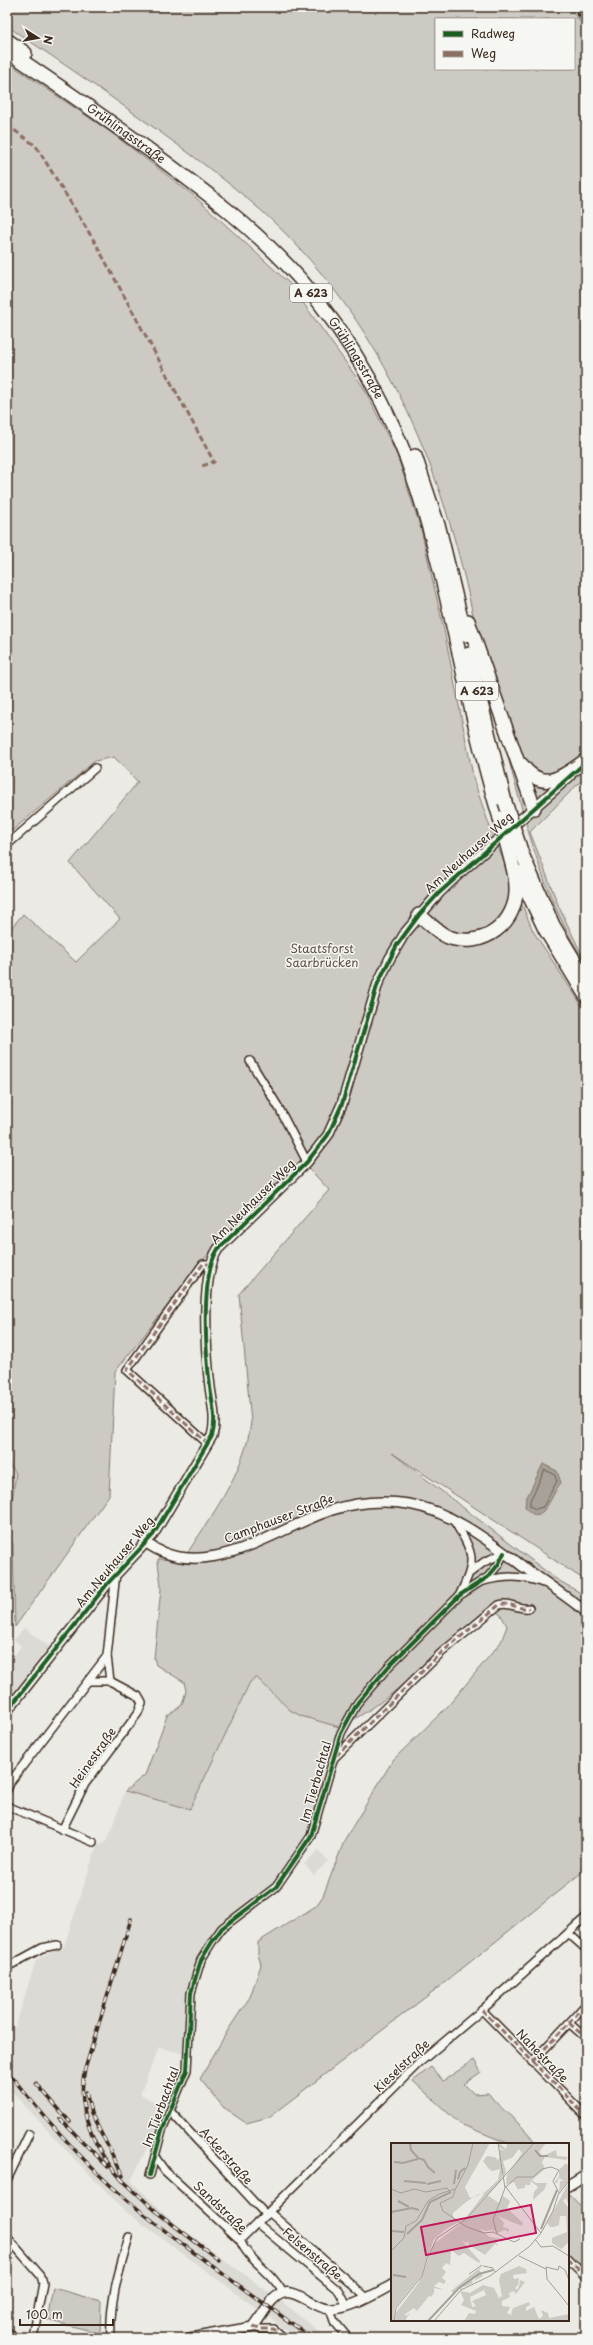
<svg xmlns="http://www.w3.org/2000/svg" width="593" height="2345" viewBox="0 0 593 2345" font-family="'Playpen Sans',sans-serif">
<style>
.built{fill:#dcdad4}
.green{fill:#cdcac4;stroke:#847a71;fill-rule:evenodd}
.water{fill:#a8a198;stroke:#7c7167}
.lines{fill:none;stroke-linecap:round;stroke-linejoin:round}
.shore{stroke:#675a4f;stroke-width:1}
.minor-casing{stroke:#3b2a1e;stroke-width:10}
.tertiary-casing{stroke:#3b2a1e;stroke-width:12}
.motorway-casing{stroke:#3b2a1e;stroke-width:16}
.minor{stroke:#f6f6f2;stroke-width:7}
.tertiary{stroke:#f6f6f2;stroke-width:9}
.motorway{stroke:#f6f6f2;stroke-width:13}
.rail-casing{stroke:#3b2a1e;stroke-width:3.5}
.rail{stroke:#f6f6f2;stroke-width:2;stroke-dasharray:6;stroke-linecap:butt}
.motorway-bridge-casing{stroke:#3b2a1e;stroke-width:16;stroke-linecap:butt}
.motorway-bridge{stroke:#f6f6f2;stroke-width:13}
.quiet{stroke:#8d6e63;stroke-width:3;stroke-dasharray:6 3;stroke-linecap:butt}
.cycleway-casing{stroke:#f6f6f2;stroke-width:6}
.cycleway{stroke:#1b5e20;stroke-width:4}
.labels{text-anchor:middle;stroke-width:3;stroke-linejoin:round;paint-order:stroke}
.shield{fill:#f6f6f2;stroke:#73675e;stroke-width:1}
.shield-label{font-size:11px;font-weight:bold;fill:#3b2a1e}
.street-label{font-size:12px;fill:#3b2a1e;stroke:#f6f6f2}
.park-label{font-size:12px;fill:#605248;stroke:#f6f6f2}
.inset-river{fill:none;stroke:#a8a198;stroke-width:2}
.inset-road{fill:none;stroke:#a59d95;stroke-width:1}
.view{fill:#c2185b;fill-opacity:0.15;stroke:#c2185b;stroke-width:2}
.inset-edge{fill:none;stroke:#3b2a1e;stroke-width:2}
</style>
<rect width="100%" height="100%" fill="#ebeae5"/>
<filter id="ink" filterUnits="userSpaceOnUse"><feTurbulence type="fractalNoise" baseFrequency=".025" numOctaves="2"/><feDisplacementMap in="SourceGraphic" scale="8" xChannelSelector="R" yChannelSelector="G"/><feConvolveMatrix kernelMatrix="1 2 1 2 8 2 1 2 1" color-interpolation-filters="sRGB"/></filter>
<g filter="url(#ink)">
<g class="built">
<path d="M568,7H582L586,13V29Z"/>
<path d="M7,1462L16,1473L7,1536Z"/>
<path d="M24,1628L54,1650L7,1711V1665L21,1646L14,1640Z"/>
<path d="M256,1677L290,1710L301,1716L339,1727L312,1818L299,1848L275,1883L231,1917L198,1959L188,1989L184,2054L159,2047L140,2094L166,2108L131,2181L179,2227L281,2301L328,2338H297L125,2211L60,2144L7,2086V2017L15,2028L36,1960L64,1946L97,1845L107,1841L125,1791L190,1809L250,1682Z"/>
<path d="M319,1850L328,1861L314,1875L304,1864Z"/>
</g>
<g class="green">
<path d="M7,7H568L586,29V776L530,832L559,907L586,963C548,908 530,839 513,776C497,716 482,657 469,597C439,461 383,332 284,232C253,201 217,174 182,148C125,106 66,65 7,26ZM436,19H574V69H436Z"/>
<path d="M7,62L109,131L193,195L289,283L364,388L397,455L421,529L444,630L474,781L492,833L533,931L586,1012V1581L392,1453L556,1579L586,1596V1869L444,1983L269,2117L246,2123L224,2108L200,2079L228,2030L250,1997L261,1965L258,1954V1942L316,1906L323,1896L345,1839L393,1760L448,1706L501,1642L507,1626L501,1615L489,1607C440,1647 397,1700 339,1727L301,1716L290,1710L256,1677L250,1682L190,1809L125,1791L145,1775L167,1716L182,1705L186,1691L184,1682L156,1665L154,1658L161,1589C161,1578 158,1570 158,1559L183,1560C210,1517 245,1473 251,1422L239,1294L329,1190L303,1162L213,1248L115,1372L109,1495L15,1627L13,1544L7,1536L16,1473L7,1462V933L23,914L76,962L120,919L70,863L138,782L114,757L95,761L7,835Z"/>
<path d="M474,2060L481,2072L464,2084L474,2094L488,2093C502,2112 524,2124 536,2144H510L460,2124L413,2081L431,2067L443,2081Z"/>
<path d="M568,2193L586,2212V2271L568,2254Z"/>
<path d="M53,2288L101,2301L100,2333L47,2320Z"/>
</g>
<path class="water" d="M543,1464L557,1471L561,1483C552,1491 543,1531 525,1507L526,1499Z"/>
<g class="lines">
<path class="shore" d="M545,1470L554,1474L557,1481L543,1507L535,1509L530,1506V1501Z"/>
<defs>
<g id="minor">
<path d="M7,845L95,768"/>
<path d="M250,1061L279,1108L307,1162"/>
<path d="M208,1444L127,1370L203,1264H210"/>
<path d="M454,1521C474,1554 477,1559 460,1594"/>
<path d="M471,1572L484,1562L504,1553"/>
<path d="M483,1581C505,1576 521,1575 543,1583"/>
<path d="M110,1681L107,1656L116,1573"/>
<path d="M333,1759L441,1653L499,1605C510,1601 517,1610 529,1608"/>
<path d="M7,1790L11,1781L107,1656"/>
<path d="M7,1806L93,1842"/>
<path d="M62,1830L85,1784L138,1713L142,1703L138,1696L110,1681H89"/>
<path d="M568,1933L586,1949"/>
<path d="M7,1967L42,1948L57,1945"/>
<path d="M482,2010L586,2116"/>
<path d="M569,2023L586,2004"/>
<path d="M532,2062L569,2023L586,2038"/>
<path d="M171,2112L266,2215"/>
<path d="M155,2157L165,2171L240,2240C248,2261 273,2272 283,2293"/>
<path d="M150,2175L162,2130L187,2070L191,1993L201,1960L212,1942L222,1928L276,1887L311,1836L341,1733L358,1702L389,1666L460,1595L488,1577L498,1565L504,1553"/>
<path d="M7,2180L29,2134"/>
<path d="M269,2212L366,2297"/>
<path d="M257,2223L339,2291L347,2306"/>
<path d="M7,2237L41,2276L43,2283L33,2338"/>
<path d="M240,2240L419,2063L482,2010L586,1917"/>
<path d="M568,2259L586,2277"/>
<path d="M330,2309L334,2321L348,2338"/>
<path d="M253,2327L260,2329H274L284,2338"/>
<path d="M7,2332L16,2338"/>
<path d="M111,2338C109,2302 119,2271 129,2237"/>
</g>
<g id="tertiary">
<path d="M145,1542C204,1586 274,1529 332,1510C357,1502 383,1500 409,1504C453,1512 490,1542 525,1568C545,1582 566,1596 586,1612"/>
<path d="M7,1711L108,1583L153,1535L212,1436C217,1420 212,1403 210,1387C206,1354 200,1276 218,1249L307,1162L328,1135L342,1104L378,983L390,958L405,933L439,893L461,872L570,776"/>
<path d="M568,2186L586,2175"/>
<path d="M190,2338L253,2327C262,2317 270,2296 284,2293C296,2289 314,2308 329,2309C350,2310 374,2294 392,2285"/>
</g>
<g id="motorway">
<path d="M7,40L25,53"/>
<path id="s1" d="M7,51C55,83 102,116 149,150C202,189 257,230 301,280C353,341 392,412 417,488C452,596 466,709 500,818"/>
<path d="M415,456L439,528L465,635"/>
<path d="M468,621L534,808"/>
<path d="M469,654L505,802"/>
<path d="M522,765C543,794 564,776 586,760"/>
<path d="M522,854L553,925L586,980"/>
<path d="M518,872L545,929L586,996"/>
<path d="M419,915C428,922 437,932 448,937C483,950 518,923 516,887C516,878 513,868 511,860"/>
</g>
</defs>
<use href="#minor" class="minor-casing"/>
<use href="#tertiary" class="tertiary-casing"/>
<use href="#motorway" class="motorway-casing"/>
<use href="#minor" class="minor"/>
<use href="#tertiary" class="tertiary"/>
<use href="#motorway" class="motorway"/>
<defs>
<g id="rail">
<path d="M572,7L586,24"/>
<path d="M7,2071C39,2111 73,2151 111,2186C174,2242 245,2289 312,2338"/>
<path d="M36,2083L70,2122"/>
<path d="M86,2092L91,2113L123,2176"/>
<path d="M60,2119L108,2167"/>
<path d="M120,2178L158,2213L219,2260"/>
<path d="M123,2181C95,2152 75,2109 85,2069L131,1919"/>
</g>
</defs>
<use href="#rail" class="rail-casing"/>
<use href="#rail" class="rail"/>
<defs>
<g id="motorway-bridge">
<path d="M505,802L522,854"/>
<path d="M500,818L511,860"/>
</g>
</defs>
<use href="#motorway-bridge" class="motorway-bridge-casing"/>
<use href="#motorway-bridge" class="motorway-bridge"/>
<g class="quiet">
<path d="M7,125L36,146L96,244L214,462L202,466"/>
<path d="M208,1444L127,1370L203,1264H210"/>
<path d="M336,1756L441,1653L499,1605C510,1601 517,1610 529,1608"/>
<path d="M482,2010L586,2116"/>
<path d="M569,2023L586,2004"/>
<path d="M532,2062L569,2023L586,2038"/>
<path d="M568,2259L586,2277"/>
<path d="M253,2327L260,2329H274L284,2338"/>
</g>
<defs>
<g id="cycleway">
<path d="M7,1711L108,1583L153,1535L212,1436C217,1420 212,1403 210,1387C206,1354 200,1276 218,1249L307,1162L328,1135L342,1104L378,983L397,945L419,915L439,893L586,762"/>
<path d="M150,2175L162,2130L187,2070L191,1993L201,1960L212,1942L222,1928L276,1887L311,1836L341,1733L358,1702L389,1666L460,1595L488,1577L498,1565L504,1553"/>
</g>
</defs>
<use href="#cycleway" class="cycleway-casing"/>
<use href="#cycleway" class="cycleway"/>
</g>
</g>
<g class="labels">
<g class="shield">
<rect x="290" y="284" width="42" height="18" rx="3"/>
<rect x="456" y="682" width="42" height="18" rx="3"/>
</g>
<g class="shield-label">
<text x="311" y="297">A 623</text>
<text x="477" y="695">A 623</text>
</g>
<g class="street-label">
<text dy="4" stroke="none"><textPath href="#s1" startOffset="145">Grühlingsstraße</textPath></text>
<text dy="4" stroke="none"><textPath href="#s1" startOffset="469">Grühlingsstraße</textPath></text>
<text transform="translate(469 853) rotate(-42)" y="4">Am Neuhauser Weg</text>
<text transform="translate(253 1202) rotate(-45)" y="4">Am Neuhauser Weg</text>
<text transform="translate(279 1519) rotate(-21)" y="4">Camphauser Straße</text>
<text transform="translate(115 1562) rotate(-50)" y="4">Am Neuhauser Weg</text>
<text transform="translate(93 1758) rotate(-55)" y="4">Heinestraße</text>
<text transform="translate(316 1782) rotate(-74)" y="4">Im Tierbachtal</text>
<text transform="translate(542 2056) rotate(46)" y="4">Nahestraße</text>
<text transform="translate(402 2066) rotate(-43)" y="4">Kieselstraße</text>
<text transform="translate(161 2107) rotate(-70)" y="4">Im Tierbachtal</text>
<text transform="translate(226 2156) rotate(48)" y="4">Ackerstraße</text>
<text transform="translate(220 2207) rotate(43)" y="4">Sandstraße</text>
<text transform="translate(312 2254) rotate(40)" y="4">Felsenstraße</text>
</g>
<g class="park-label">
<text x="322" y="953">Staatsforst<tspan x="322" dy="14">Saarbrücken</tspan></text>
</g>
</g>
<g transform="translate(391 2143)">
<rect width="178" height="178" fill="#ebeae5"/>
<path d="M0,0H99L74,44L79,55L92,51L107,37L109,26L101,28L97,25L92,18L96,13L104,14L107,17L109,13L112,29L110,38L75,75L55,86L43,96L30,133L4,165L3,178H0ZM93,51L73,77L69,79L62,74V70L75,59L86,52ZM108,0L115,6L116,0H155L148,9L152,13L165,7L166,13L177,14L175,17L154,14L151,19L154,26L141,37L145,40H156L153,47L142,57L143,49L147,44L140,38L139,42H134V45L127,46L128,49L123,39L115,42L116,32L131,10L128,6L121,15L112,18L115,29L113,34L108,6L114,8L108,4ZM175,20L178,23V38L168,49L169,38H173L168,35L166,40H163L168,34V27ZM178,39V63L175,55L172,58L178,65V99L170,106L161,100V95L176,89L175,73H169L168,82L163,84H159L156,80ZM122,51L116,65L132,80L131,83L107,73L113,80L112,84L118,86V89L113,87L107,90L101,87L94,88L88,85L99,94L112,96L104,97L107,103L104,101L94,112L78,102L77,98L75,100L71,98L89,118L88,120L73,110L68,113L60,107L59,122L55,120L51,125L55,129L51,135L55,138L53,141L48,139L43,143L53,147L43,145V150L40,154L38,153L26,168L23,165L14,171L15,173L19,170L15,176L16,178H4V171L28,139L43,101L68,82L96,52L108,60L112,53L119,58ZM91,123L88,127L92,133L83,138L86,133L81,137L82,140L73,144L72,143L70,147L68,145L62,150L60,148ZM128,123L135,126L136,130L122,132L123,136L128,135L127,142L124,145L126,147L128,143L129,137L134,139L125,151L123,148L118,150L119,154L111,158V163L119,164L116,170L120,172L122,165L138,159L139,162L135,164V168L143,164L148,176L152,173L150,167L157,170L158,175L178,171V178H73L78,170L84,171L85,168L70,162L73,157L69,148L79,150L92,142L103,145L108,155L111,153L108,137L110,131ZM93,147L95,152L81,158L85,163L81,164L79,154Z" fill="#cdcac4" fill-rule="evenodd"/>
<path class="inset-river" d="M19,0L20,7L27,15L33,17L37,24L44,30M144,7L149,13H157M3,19L12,20L27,16M67,36L69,29L74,25M13,38L35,40M36,41L50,38M63,41L65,27M7,58L18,64M0,69L21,65L28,67M150,86L166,47M0,88L13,89M16,91L31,77L39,59L60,49M2,132L15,134M37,178L68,145L88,131L102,127"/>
<path class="inset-road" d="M114,43L150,90M115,44L126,34H142L151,26L160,24L168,27L162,38L168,50M0,46L10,50L23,46L35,49L56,45L59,49M64,47L62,54L49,60L52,68L76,84L93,90L102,89L123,99L129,96M64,47L77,22L82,0M106,91L102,77L114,45L107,0M144,96L150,104L162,103L178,113M0,108L13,95L15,83L25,78L37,58L48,51L64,46M128,113L155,126M92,123L102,125L104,129M155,124L156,136L178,163M155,124L167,127L168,123L174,127L178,137M78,131L91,122M3,178L5,165L31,133L36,116L46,95L75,76L143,0M43,178L70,147L99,133L139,103L150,90L162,68L167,52L178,38"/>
<path class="view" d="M140,62L145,90L35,112L30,84Z"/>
<rect width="178" height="178" class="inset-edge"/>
</g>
<rect width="593" height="2345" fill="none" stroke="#f6f6f2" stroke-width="24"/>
<rect x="12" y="12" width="569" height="2321" fill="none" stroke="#3b2a1e" stroke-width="1.5" filter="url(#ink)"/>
<rect x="435" y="18" width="140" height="52" fill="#f6f6f2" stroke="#aba49d"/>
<rect x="443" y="31" width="20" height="6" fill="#1b5e20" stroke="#aba49d"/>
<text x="471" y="38" font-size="12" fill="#3b2a1e">Radweg</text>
<rect x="443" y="51" width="20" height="6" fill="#8d6e63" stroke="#aba49d"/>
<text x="471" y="58" font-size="12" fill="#3b2a1e">Weg</text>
<g transform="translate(38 38) rotate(101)" stroke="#f6f6f2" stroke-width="3" paint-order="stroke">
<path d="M0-3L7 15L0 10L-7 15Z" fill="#3b2a1e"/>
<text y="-6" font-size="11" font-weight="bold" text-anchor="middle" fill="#3b2a1e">N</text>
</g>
<path d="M20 2319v6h93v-6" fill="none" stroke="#3b2a1e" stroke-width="2"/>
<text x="26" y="2319" font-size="12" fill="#3b2a1e" stroke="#f6f6f2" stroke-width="3" paint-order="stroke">100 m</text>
</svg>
